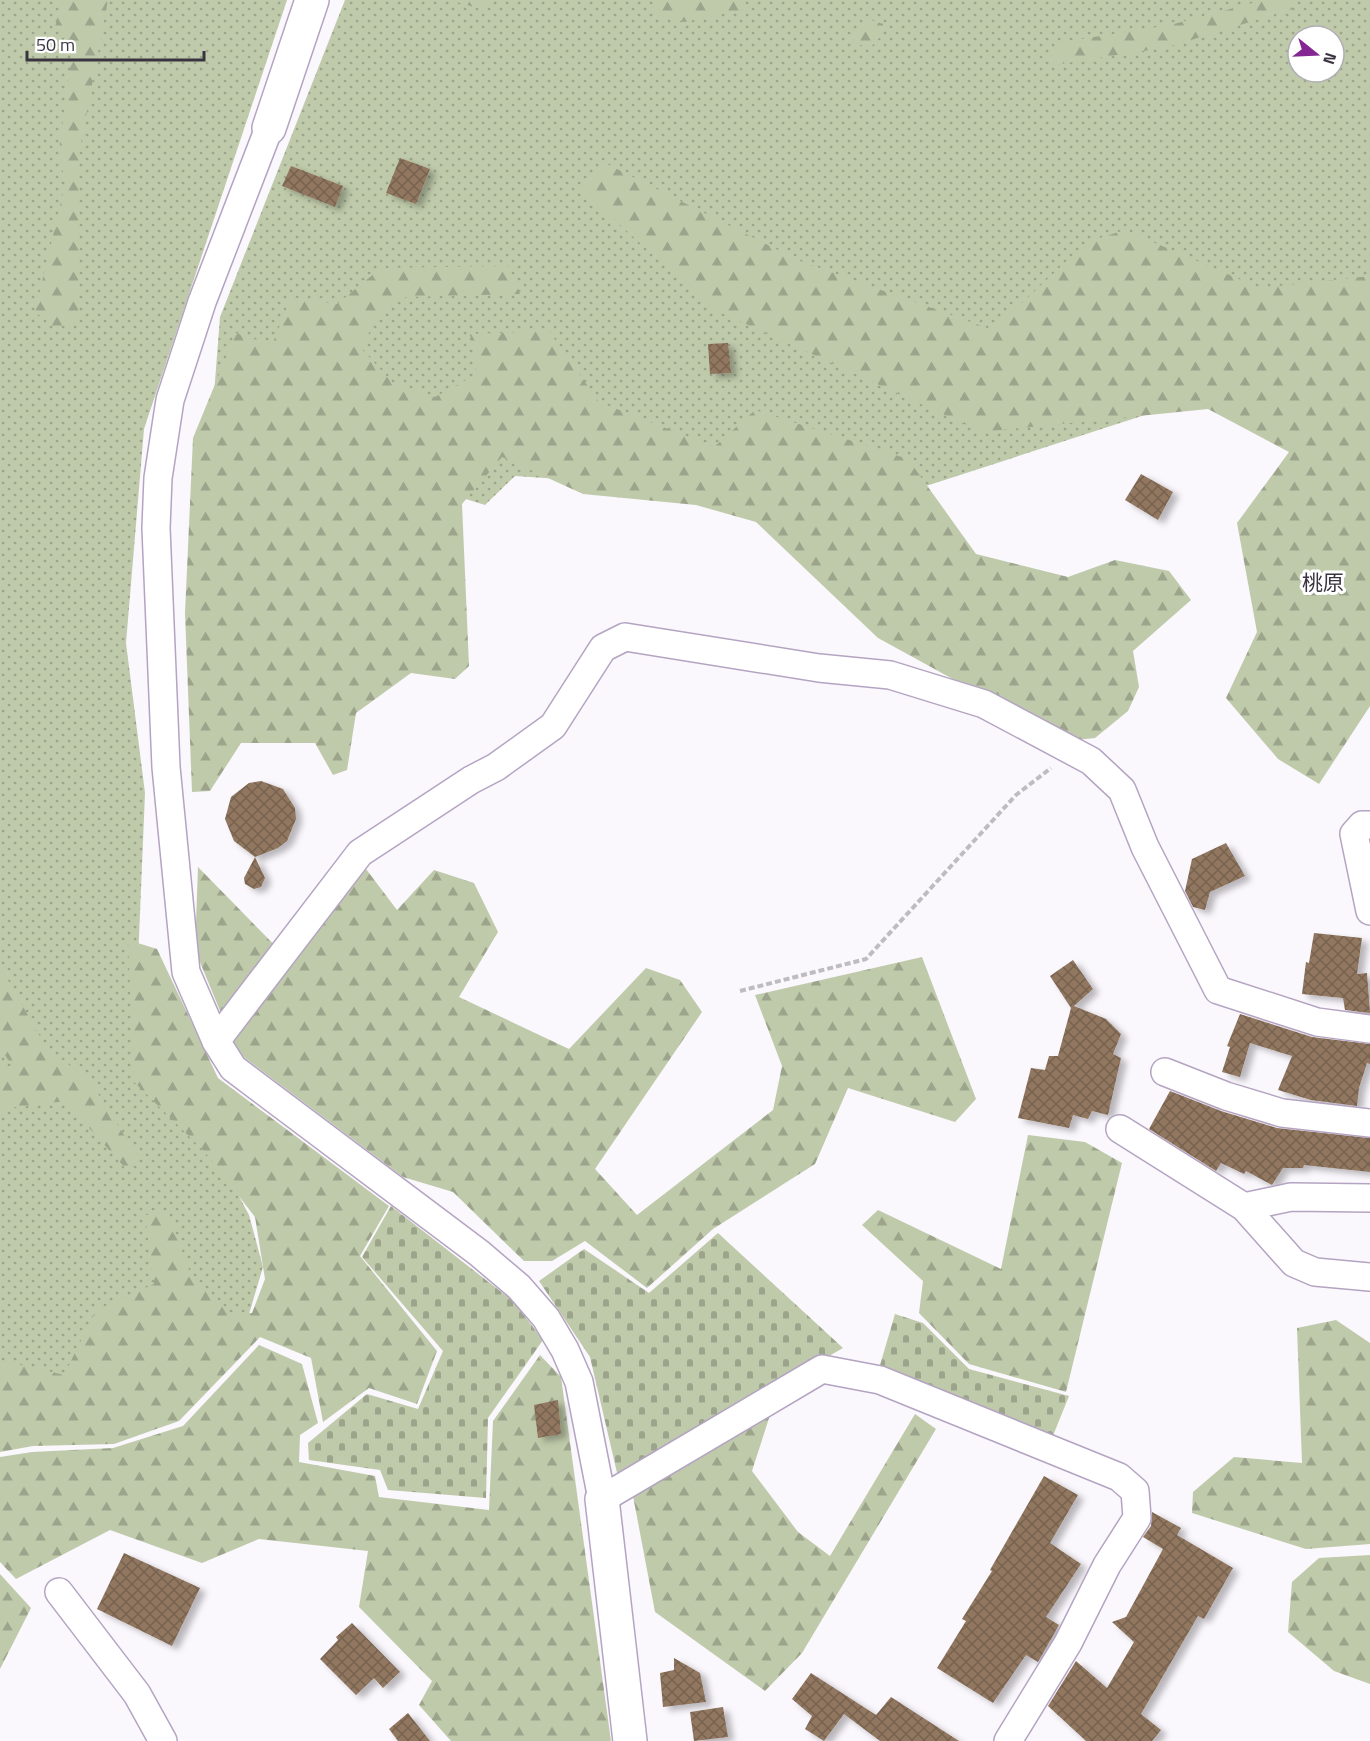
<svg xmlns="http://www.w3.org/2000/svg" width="1370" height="1741" viewBox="0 0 1370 1741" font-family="'Titillium Web','Noto Sans JP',sans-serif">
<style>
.green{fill:url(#green-dots);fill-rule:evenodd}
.forest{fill:url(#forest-firs)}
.cemetery{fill:url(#cemetery-stones)}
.building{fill:url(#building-cross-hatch);filter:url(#shadow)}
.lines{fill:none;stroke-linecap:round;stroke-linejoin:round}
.minor-casing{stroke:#b4a4c2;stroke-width:30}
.tertiary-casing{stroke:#b4a4c2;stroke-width:36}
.path{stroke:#bfbbc2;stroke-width:4;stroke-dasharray:6 3;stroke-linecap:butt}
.minor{stroke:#fff;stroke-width:27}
.tertiary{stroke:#fff;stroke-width:33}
.labels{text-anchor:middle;stroke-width:6;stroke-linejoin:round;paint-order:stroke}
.quarter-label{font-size:21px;fill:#3a3440;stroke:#fff}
</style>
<defs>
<pattern id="green-dots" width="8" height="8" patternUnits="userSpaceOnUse" patternTransform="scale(1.5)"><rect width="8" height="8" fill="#bfcaaa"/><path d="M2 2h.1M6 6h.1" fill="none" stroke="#9ca58c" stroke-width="1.8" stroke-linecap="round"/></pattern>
<pattern id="forest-firs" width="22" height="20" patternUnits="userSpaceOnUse" patternTransform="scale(1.5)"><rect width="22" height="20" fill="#bfcaaa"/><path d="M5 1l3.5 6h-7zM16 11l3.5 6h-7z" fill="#9ca58c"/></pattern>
<pattern id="cemetery-stones" width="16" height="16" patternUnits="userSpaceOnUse" patternTransform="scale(1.5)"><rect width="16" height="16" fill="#bfcaaa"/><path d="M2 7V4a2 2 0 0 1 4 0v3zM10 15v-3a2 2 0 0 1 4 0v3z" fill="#9ca58c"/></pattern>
<pattern id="building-cross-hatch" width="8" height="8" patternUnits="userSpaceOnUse" patternTransform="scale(1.5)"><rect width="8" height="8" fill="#91775f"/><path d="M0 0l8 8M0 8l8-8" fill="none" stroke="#776250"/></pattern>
<filter id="shadow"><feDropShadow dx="6" dy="4" stdDeviation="3" flood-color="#0004"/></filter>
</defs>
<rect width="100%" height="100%" fill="#faf7fd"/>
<g class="green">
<path d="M0,0H287L144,429L126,643L145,793L138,961L214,1149L249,1215L263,1267L244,1331L0,1427Z"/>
<path d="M345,0H1370V288L1157,411L923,487L605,482L515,476L485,505L212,420L220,317ZM1298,36H1334V72H1298Z"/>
</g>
<g class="forest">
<path d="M62,0H108L79,153L78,321L56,328L35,312L66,180L58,158L73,45L55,27Z"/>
<path d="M450,0H493L484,10Z"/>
<path d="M659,0H740L746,9L684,22L652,13Z"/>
<path d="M1264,0H1289L1292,9L1168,47L1048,66L1056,43L1170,25Z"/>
<path d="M868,19L883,24L882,35L871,47L854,44L853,33Z"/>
<path d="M607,164L800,261L993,330L1087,242L1125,230L1260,288L1370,276V706L1319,784L1278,759L1226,698L1257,632L1237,523L1289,452L1208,409L982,432L711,308L582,190Z"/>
<path d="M508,266L520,294L406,297L381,314L360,347L392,382L435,397L477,374L470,334L549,331L599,402L714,447L755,410L908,459L976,554L1068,577L1115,560L1169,571L1191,600L1133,651L1139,687L1128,711L1095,738L1066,741L878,638L756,522L696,505L583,494L502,457L462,504L469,666L455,679L411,673L356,713L347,770L333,775L315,743H241L210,791L192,792L185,613L193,438L236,333L272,345L291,297L337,304L381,268Z"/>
<path d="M198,867L291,962L366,869L397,910L434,870L474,883L498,932L459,997L569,1049L646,968L680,980L702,1012L595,1169L637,1215L773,1110L782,1066L755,995L922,957L976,1099L955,1122L848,1088L815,1164L713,1229L647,1288L585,1241L552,1261H524L453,1192L403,1177L237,1052L195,950Z"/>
<path d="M128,940L157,949L218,1078L389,1206L360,1256L437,1351L417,1404L369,1388L323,1422L311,1358L260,1337L179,1421L114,1444L33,1446L0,1452V1360L64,1375L96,1310L154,1284L145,1215L168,1213L191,1275L227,1312L252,1313L265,1279L255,1217L204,1151L134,1082Z"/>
<path d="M0,966L46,1047L90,1081L138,1157L127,1170L65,1101L0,1109V1067L12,1066L1,1049Z"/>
<path d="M1028,1135L1085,1142L1122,1163L1066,1392L969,1364L919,1313L923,1281L862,1225L878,1210L1001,1269Z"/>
<path d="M1336,1320L1370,1343V1544L1306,1549L1192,1513L1193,1492L1234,1457L1302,1463L1297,1328Z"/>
<path d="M259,1345L302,1364L318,1423L300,1435L299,1462L375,1476L379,1497L489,1510L493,1421L540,1355L561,1377L611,1741H451L419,1705L432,1681L359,1607L368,1551L259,1539L202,1563L110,1530L16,1579L0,1562V1457L32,1452L113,1448L183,1426Z"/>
<path d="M915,1414L936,1429L802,1653L765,1691L655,1612L633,1496L770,1415L752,1471L798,1532L830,1556Z"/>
<path d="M1370,1555V1684L1334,1671L1288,1632L1292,1582L1319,1558Z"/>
<path d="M0,1574L31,1608L0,1669Z"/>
</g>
<g class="cemetery">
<path d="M391,1206L513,1301L543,1340L488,1418L486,1498L388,1490L380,1470L309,1460L308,1443L367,1394L418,1409L443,1351L362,1257Z"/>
<path d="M718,1233L843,1348L618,1477L590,1357L539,1281L584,1249L649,1293Z"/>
<path d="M895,1314L923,1323L969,1369L1069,1396L1050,1443L878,1372Z"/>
</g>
<g class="building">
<path d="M400,158L430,169L416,204L386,193Z"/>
<path d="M291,166L343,186L335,207L282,186Z"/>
<path d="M728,343L731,373L710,374L708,344Z"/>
<path d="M1141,474L1173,492L1158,520L1125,500Z"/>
<path d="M261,781L283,789L295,808L296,819L287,841L278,848L255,857L234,841L225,819L231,797L249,783Z"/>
<path d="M1226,843L1245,876L1210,892L1205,910L1193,907L1185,891L1192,859Z"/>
<path d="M255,857L265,878L261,887L254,889L245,884L244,878Z"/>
<path d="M1314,933L1362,938L1357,974L1367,973L1370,1013L1345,1010L1343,998L1302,994L1306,962L1309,963Z"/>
<path d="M1073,960L1093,989L1074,1006L1106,1019L1121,1034L1113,1054L1121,1058L1108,1115L1092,1111L1088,1119L1073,1115L1069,1128L1018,1118L1031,1068L1045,1070L1049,1056H1058L1071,1008L1050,976Z"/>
<path d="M1240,1014L1312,1037L1370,1044V1064L1367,1063L1359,1088L1357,1106L1311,1100L1278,1090L1292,1056L1250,1043L1240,1077L1222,1072L1230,1047L1227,1046Z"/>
<path d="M1170,1091L1221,1111L1277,1128L1370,1138V1172L1304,1165L1303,1168H1283L1272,1185L1246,1171L1244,1174L1221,1163L1216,1171L1149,1129Z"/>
<path d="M558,1400L561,1434L538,1438L534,1405Z"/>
<path d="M1044,1476L1078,1495L1050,1543L1081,1564L1046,1617L1059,1625L1038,1662L1026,1655L993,1703L937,1668L966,1621L962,1619L992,1571L990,1570Z"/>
<path d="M1152,1512L1181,1528L1177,1535L1233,1568L1204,1619L1198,1616L1141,1714L1161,1730L1152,1741H1086L1048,1706L1076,1661L1107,1688L1134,1642L1112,1622L1126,1617L1163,1549L1143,1537L1151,1526Z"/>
<path d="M124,1553L200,1588L172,1646L97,1609Z"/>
<path d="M352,1623L400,1672L383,1688L374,1678L356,1695L320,1659L338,1640L336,1637Z"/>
<path d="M674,1658L700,1673L706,1702L663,1707L660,1673L674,1670Z"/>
<path d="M811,1673L876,1715L891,1697L959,1741H880L844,1714L824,1741L805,1729L812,1716L792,1699Z"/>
<path d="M723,1707L728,1737L694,1741L690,1712Z"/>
<path d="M408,1713L430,1741H398L389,1729Z"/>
</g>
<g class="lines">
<defs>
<g id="minor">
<path d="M269,128L202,302L170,400L158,478L156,528L166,767L186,972L216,1041L233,1068L479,1253L519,1287L546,1318L565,1350L579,1382L602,1499L822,1369L880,1380L1119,1477L1135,1491L1137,1518L1107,1565L1068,1643L1008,1741"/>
<path d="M1370,825H1362L1354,834L1370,911"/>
<path d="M216,1041L360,853L471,780L496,767L553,726L603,648L625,637L819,668L890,675L984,704L1091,761L1122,790L1145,847L1218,990L1317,1022L1370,1029"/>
<path d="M1165,1072L1226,1096L1282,1113L1370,1123"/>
<path d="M1120,1129L1244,1207L1294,1263L1315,1272L1370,1277"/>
<path d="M1244,1207L1291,1197L1370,1198"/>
<path d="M59,1592L137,1694L163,1741"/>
</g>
<g id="tertiary">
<path d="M269,128L312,0"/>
<path d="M602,1499L630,1741"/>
</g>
</defs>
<use href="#minor" class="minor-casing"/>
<use href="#tertiary" class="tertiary-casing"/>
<path class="path" d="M740,991L866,959L1016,795L1051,768"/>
<use href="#minor" class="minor"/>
<use href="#tertiary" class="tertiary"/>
</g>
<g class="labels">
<g class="quarter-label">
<text x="1323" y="590">桃原</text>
</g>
</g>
<g transform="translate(1316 54) rotate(108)"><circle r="28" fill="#ffffff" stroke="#b0aeb3" stroke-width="1.5"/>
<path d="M0-4.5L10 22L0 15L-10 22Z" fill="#852792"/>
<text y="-9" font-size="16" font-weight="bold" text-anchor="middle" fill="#3a3440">N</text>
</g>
<path d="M27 51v9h177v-9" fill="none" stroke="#3a3440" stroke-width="3"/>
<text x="36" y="51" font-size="18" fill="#3a3440" stroke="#ffffff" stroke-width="4.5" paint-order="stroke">50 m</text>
</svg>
